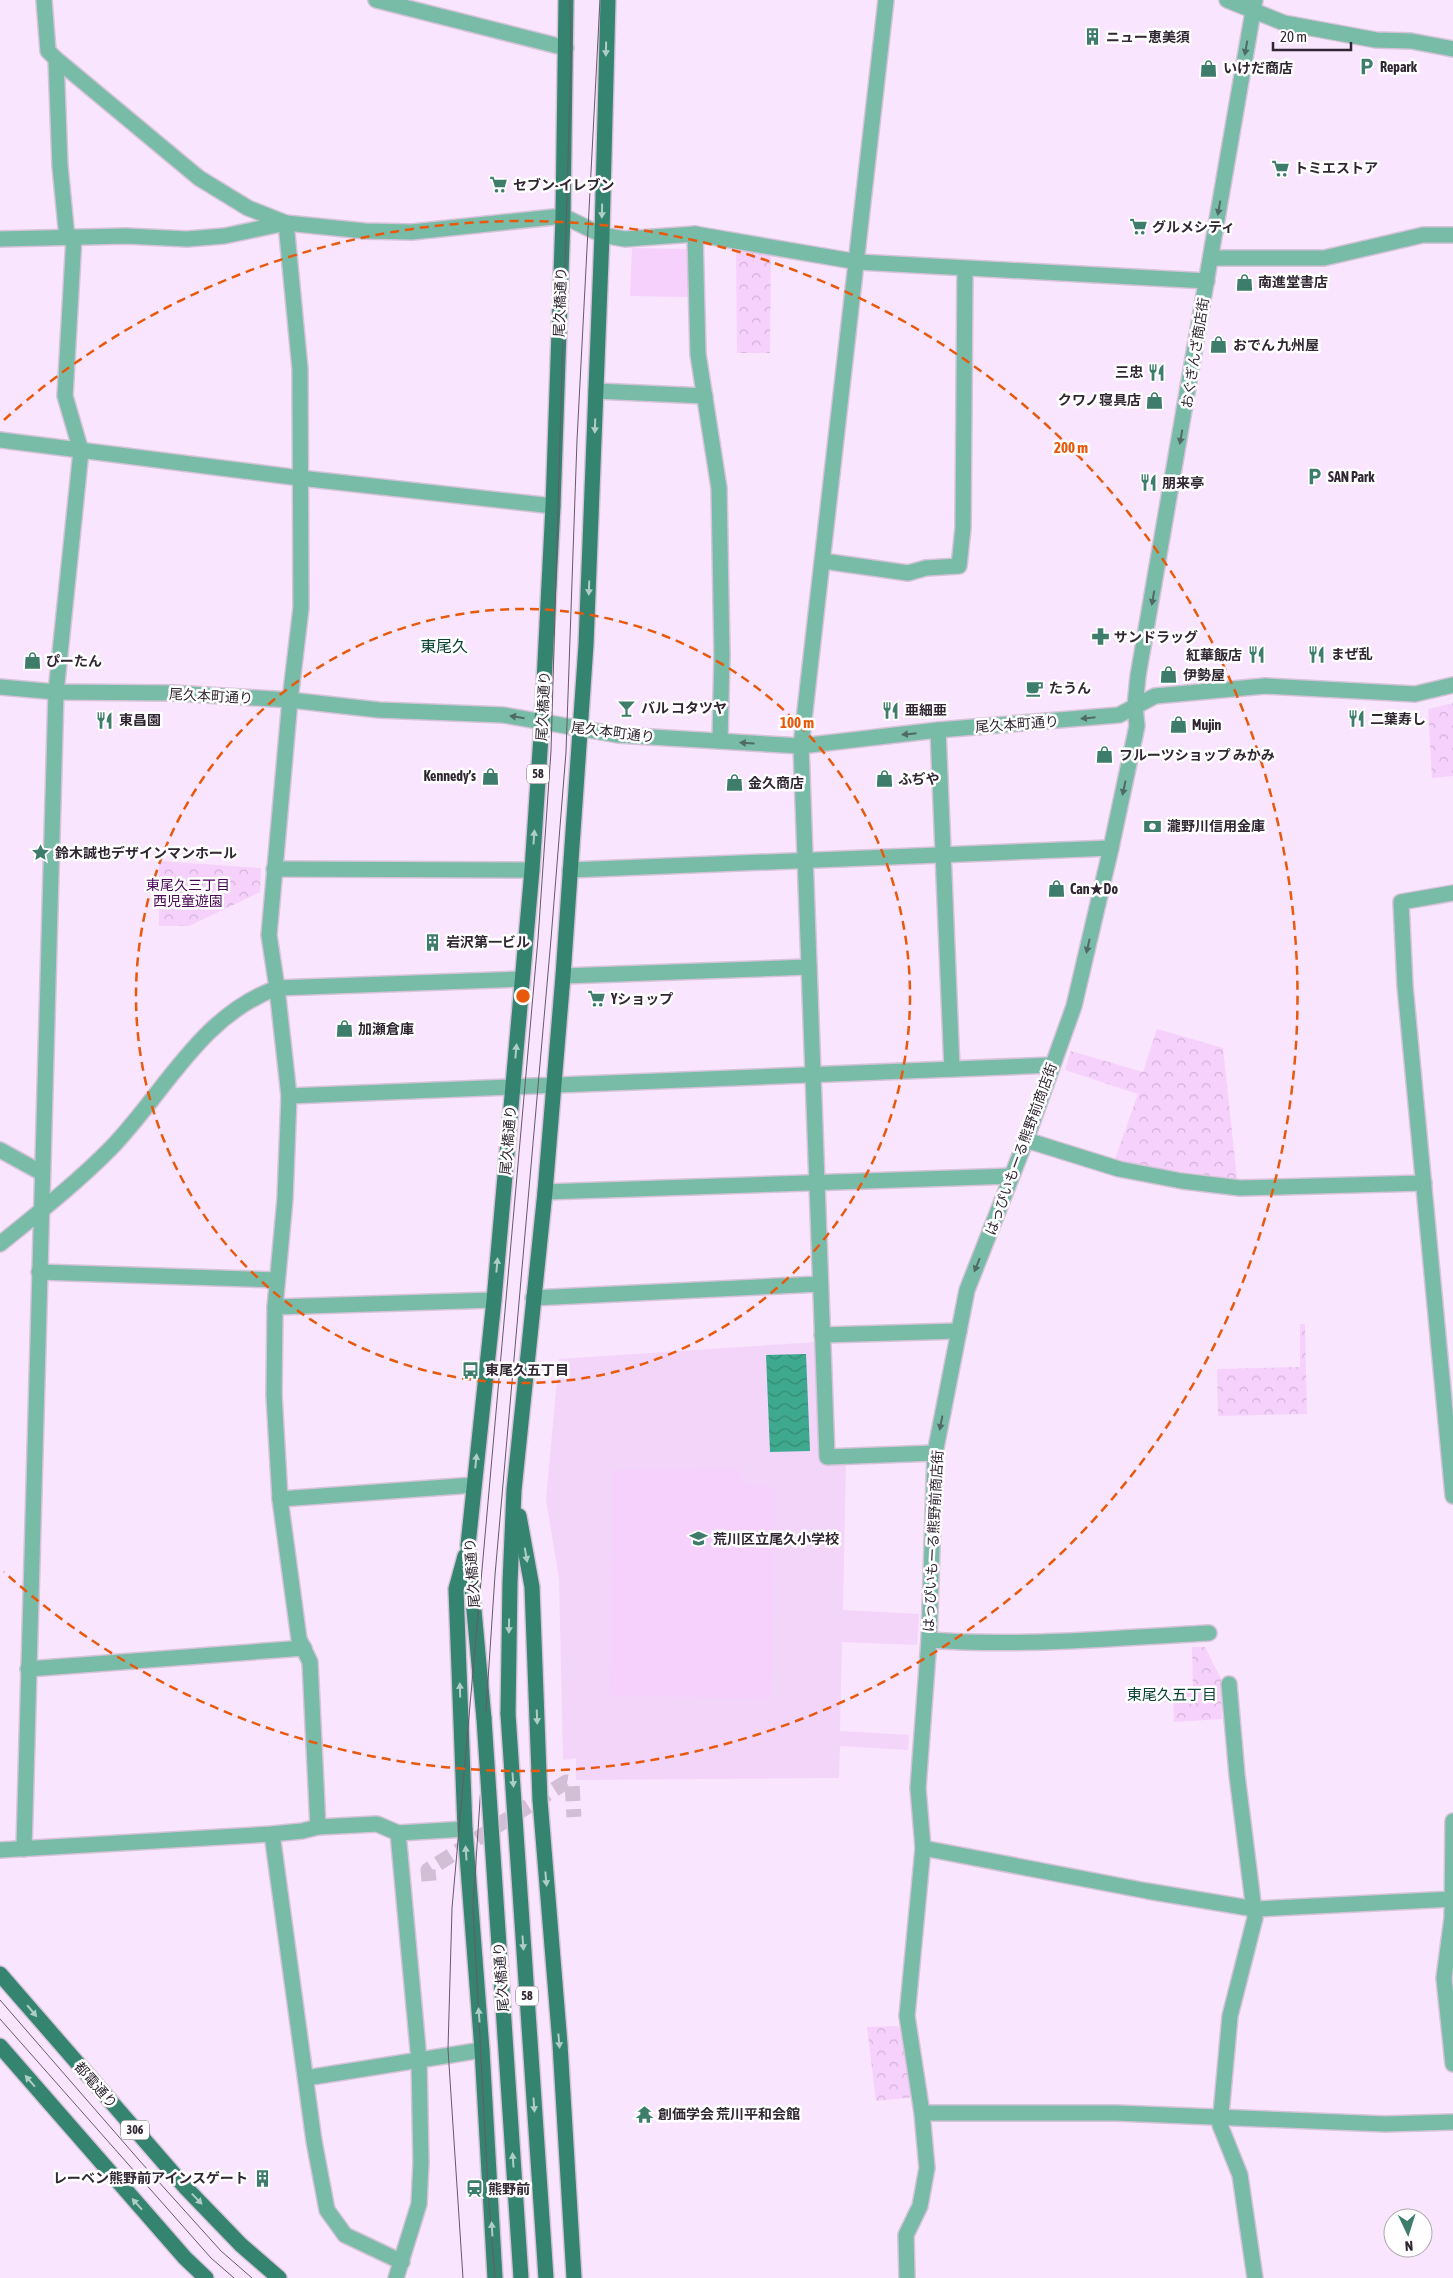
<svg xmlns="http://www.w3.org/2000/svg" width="1453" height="2278" viewBox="0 0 1453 2278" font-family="'Asap Condensed','Noto Sans JP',sans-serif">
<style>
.built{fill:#f3d5fa}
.grass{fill:#f5d1fc}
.park{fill:url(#park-crowns)}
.water{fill:url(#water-waves)}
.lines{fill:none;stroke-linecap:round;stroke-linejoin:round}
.pedestrian-tunnel{stroke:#d2bfd5;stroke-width:15;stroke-dasharray:15 8;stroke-linecap:butt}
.minor-casing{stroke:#d6c3d9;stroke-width:18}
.tertiary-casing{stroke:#d6c3d9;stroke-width:18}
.primary-casing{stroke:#d6c3d9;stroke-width:18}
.minor{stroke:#78bba6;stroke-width:15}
.tertiary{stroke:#78bba6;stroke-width:15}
.primary{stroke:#34846f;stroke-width:15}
.tram{stroke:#675a69;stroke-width:1}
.primary-bridge-casing{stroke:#d6c3d9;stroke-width:18;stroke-linecap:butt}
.primary-bridge{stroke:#34846f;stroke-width:15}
.oneway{fill:#506a66}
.oneway2{fill:#aecec5}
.ring{fill:none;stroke:#e8590c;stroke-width:2.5;stroke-dasharray:9 6}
.labels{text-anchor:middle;stroke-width:5;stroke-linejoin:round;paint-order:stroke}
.shield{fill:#fff;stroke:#6e6870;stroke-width:1}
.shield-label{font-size:12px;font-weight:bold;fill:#302732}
.poi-label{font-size:14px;font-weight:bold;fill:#302732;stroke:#fff;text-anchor:start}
.street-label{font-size:14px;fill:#302732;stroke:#fff}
.park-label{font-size:14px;fill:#490456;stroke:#fff}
.neighbourhood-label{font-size:15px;fill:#0a4134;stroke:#fff}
.quarter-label{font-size:16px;fill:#0a4134;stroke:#fff}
.centre{fill:#e8590c;stroke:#fff;stroke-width:2.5}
.ring-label{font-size:15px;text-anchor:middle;font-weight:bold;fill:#e8590c;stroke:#fff;stroke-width:5;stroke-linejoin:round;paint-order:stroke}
</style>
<defs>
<pattern id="park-crowns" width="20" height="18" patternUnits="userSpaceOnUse" patternTransform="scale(1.25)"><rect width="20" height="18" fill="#f5d1fc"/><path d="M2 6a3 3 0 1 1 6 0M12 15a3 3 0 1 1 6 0" fill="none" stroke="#d2b3d8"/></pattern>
<pattern id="water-waves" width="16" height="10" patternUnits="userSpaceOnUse" patternTransform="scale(1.25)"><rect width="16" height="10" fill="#3ea98e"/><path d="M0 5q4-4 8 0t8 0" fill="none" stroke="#348a75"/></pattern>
</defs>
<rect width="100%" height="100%" fill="#fae5fe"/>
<path class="built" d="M816,1342L822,1463L846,1464L843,1610L919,1614L917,1645L842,1642L840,1731L909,1735L908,1750L840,1746L839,1778L576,1780V1758L563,1760L559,1579L546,1499L559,1359Z"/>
<g class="grass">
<path d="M632,248L690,249L688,297L630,296Z"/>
<path d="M740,1468L742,1483L775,1487L771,1699L610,1696L612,1470Z"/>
</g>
<g class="park">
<path d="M736,244L771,251L770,353H737Z"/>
<path d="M1453,703V776L1432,778L1428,709Z"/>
<path d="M159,861L261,868L260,892L189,926H159Z"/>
<path d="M1157,1029L1223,1048L1237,1179L1114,1162L1138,1094L1065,1070L1071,1051L1143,1072Z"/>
<path d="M1300,1324H1305L1307,1414L1218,1416L1217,1369L1300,1367Z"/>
<path d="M1192,1647H1205L1221,1679L1222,1719L1174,1722L1173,1689L1193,1688Z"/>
<path d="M897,2026L905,2032L915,2097L876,2101L867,2027Z"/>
</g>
<path class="water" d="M806,1354L810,1451L770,1452L766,1355Z"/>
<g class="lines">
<path class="pedestrian-tunnel" d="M429,1881L428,1870L566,1782L572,1783L574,1817"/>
<defs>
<g id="minor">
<path d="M44,0L48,51L56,59L60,166L67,238"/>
<path d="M376,0L566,48"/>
<path d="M886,0L801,746L827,1457L935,1453"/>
<path d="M1227,0L1284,23L1376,40L1411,41L1453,49"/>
<path d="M56,59L199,178L248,208L286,223L365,231L412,232L563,216L602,235L625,239L695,234L858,262L1207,281"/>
<path d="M286,223L300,369L301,608L290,700L269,935L277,988L289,1096L285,1199L275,1307L274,1395L280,1499L299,1639L310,1662L318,1827"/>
<path d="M695,234L698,354L719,488L722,655L720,741"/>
<path d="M0,239L126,236L187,239L224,236L286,223"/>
<path d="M1211,258H1324L1423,235H1453"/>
<path d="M596,391L705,396"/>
<path d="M0,440L300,478L553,506"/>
<path d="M823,561L908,573L926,568L959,566L963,528L965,269"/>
<path d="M0,687L56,692L173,693L290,700L379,710L503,715L618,735L801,746L938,730L1119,715L1155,696L1265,686"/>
<path d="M938,730L952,1069"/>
<path d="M274,869L532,870"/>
<path d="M570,870L1111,848"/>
<path d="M1453,893L1401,902L1405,986L1453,1496"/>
<path d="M563,976L809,967"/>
<path d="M289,1096L1052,1065"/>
<path d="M1026,1140L1119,1169L1182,1181L1240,1188L1424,1183"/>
<path d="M0,1150L42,1173"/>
<path d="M545,1192L1012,1176"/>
<path d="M0,1244C37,1214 79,1181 112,1147C165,1092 201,1015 277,988L522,979"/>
<path d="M39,1272L277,1280"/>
<path d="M533,1298L820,1284"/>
<path d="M275,1307L494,1300"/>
<path d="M822,1335L959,1331"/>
<path d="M280,1499L474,1485"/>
<path d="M929,1640C1022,1647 1116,1638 1209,1633"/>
<path d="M28,1669L304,1648"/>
<path d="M1229,1684L1237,1775L1255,1918L1230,2016L1220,2125L1240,2175L1255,2278"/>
<path d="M1453,1821L1452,1918L1444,1978L1453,2064"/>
<path d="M272,1834L314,2141L327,2210L345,2235L402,2262"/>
<path d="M923,1848L1147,1891L1255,1909L1453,1899"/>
<path d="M24,1849L56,692L81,451L65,396L74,237"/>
<path d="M0,1850L272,1834L302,1831L318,1827L377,1824L398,1833L465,1829"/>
<path d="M306,2078L482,2050"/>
<path d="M922,2113H1116L1385,2124L1453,2122"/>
<path d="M396,2278L419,2204L421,2163L419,2060L398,1833"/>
<path d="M907,2278L906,2235L920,2206L927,2168L922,2113L907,2016L923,1848L918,1788L929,1640L935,1453L967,1290L1026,1140L1074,1006L1111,848L1137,726L1135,706L1138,676L1255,0"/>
</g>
<path id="tertiary" d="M1265,686L1415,694L1453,685"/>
<g id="primary">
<path d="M519,1516L532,1587L540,1800L560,2044L574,2278"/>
<path d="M465,1556L456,1589L465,1829L482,2050L495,2278"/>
<path d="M508,1714L510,1583L514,1490L545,1192L563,976L586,645L602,235L608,0"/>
<path d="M484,1719L468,1545L494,1300L532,870L542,721L553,506L563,216L566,0"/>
<path d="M0,1974L186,2188L241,2245L279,2278"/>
<path d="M0,2046L185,2258L206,2278"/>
</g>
</defs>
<use href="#minor" class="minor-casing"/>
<use href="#tertiary" class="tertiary-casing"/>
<use href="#primary" class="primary-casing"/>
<use href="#minor" class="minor"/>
<use href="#tertiary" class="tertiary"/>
<use href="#primary" class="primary"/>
<g class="tram">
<path d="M0,2000L139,2160L221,2251L252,2278"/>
<path d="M0,2019L211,2258L234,2278"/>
<path d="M463,2278L448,2049L452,1908L538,939L551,751L571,57L570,0"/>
<path d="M495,2278L488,2190L473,1906L495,1575L551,939L566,752L577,440L600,0"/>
</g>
<defs>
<g id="primary-bridge">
<path d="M508,1714L546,2278"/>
<path d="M484,1719L521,2278"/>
</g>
</defs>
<use href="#primary-bridge" class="primary-bridge-casing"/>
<use href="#primary-bridge" class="primary-bridge"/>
</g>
<defs><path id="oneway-solid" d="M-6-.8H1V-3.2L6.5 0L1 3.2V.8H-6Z" transform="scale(1.25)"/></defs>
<g class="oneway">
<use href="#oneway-solid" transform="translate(1246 48) rotate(100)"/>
<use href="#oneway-solid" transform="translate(1219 208) rotate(100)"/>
<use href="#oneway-solid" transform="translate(1181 437) rotate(100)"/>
<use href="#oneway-solid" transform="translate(1153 598) rotate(100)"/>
<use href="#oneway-solid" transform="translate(517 717) rotate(-171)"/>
<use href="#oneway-solid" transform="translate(1088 718) rotate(174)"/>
<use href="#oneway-solid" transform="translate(909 734) rotate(174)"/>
<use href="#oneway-solid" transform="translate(747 743) rotate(-177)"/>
<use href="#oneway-solid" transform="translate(1124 788) rotate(102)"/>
<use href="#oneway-solid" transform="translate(1088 946) rotate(103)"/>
<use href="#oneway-solid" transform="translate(977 1265) rotate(112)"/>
<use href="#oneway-solid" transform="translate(941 1423) rotate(101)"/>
</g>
<g class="oneway2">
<use href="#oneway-solid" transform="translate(606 49) rotate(91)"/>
<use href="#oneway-solid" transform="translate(602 211) rotate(91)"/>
<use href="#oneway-solid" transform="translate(595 426) rotate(92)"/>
<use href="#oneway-solid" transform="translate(589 588) rotate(92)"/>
<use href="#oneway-solid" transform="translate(534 837) rotate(-86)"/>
<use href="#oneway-solid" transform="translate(516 1051) rotate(-85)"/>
<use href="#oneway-solid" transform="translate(497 1265) rotate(-85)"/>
<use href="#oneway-solid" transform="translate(476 1461) rotate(-84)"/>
<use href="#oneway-solid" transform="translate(526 1555) rotate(80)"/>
<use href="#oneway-solid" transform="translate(509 1626) rotate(91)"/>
<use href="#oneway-solid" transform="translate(460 1690) rotate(-92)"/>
<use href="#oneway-solid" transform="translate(537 1717) rotate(88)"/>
<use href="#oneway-solid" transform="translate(513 1780) rotate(86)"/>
<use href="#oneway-solid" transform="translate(466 1853) rotate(-94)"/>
<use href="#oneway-solid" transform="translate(546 1879) rotate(85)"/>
<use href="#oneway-solid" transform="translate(523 1943) rotate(86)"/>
<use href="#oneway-solid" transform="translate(32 2011) rotate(50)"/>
<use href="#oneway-solid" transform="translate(479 2015) rotate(-94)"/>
<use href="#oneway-solid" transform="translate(559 2041) rotate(85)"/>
<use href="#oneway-solid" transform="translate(30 2081) rotate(-131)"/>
<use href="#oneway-solid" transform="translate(534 2105) rotate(86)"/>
<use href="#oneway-solid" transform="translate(513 2160) rotate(-94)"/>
<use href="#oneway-solid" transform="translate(197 2199) rotate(46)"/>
<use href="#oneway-solid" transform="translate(137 2204) rotate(-132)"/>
<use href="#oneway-solid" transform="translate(492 2229) rotate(-93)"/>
</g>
<g class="ring">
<circle cx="523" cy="996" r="387"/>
<path d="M4 420A775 775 0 1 1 4 1572"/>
</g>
<defs>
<symbol id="building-bare" viewBox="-9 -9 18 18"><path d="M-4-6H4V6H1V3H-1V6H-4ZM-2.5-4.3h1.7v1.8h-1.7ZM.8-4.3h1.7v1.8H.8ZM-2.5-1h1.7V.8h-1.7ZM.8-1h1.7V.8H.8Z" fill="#3e7d6b" stroke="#fff" stroke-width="2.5" paint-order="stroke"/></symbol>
<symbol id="parking-bare" viewBox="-9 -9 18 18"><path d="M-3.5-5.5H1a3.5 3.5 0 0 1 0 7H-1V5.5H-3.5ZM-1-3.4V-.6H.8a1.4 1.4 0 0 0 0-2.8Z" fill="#3e7d6b" stroke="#fff" stroke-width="2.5" paint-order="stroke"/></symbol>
<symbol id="shop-bare" viewBox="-9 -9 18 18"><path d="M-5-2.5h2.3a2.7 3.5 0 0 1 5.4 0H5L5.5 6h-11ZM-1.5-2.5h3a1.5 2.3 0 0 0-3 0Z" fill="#3e7d6b" stroke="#fff" stroke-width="2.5" paint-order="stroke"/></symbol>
<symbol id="supermarket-bare" viewBox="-9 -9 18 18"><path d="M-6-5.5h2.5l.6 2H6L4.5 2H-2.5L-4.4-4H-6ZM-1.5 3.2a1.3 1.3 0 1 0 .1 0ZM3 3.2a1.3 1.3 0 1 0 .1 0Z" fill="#3e7d6b" stroke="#fff" stroke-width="2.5" paint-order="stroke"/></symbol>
<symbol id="restaurant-bare" viewBox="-9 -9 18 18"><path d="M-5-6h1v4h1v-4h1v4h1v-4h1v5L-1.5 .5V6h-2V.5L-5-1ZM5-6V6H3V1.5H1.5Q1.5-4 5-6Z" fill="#3e7d6b" stroke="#fff" stroke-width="2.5" paint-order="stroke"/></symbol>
<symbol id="pharmacy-bare" viewBox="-9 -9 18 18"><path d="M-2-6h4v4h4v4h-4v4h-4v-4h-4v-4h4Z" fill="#3e7d6b" stroke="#fff" stroke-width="2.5" paint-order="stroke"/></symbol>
<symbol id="cafe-bare" viewBox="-9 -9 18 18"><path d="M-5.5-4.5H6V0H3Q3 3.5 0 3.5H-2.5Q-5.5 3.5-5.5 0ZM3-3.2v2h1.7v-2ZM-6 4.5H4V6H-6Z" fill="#3e7d6b" stroke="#fff" stroke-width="2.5" paint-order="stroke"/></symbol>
<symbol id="bar-bare" viewBox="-9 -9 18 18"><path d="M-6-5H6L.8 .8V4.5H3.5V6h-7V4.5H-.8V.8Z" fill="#3e7d6b" stroke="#fff" stroke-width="2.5" paint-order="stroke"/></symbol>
<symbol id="bank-bare" viewBox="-9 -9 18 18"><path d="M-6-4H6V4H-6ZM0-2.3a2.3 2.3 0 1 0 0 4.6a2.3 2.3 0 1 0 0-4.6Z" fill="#3e7d6b" stroke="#fff" stroke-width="2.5" paint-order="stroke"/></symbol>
<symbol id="sight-bare" viewBox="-9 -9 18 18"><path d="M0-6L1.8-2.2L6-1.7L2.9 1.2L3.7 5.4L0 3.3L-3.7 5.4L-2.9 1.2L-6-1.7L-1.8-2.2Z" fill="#3e7d6b" stroke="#fff" stroke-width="2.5" paint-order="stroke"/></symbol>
<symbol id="bus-bare" viewBox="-9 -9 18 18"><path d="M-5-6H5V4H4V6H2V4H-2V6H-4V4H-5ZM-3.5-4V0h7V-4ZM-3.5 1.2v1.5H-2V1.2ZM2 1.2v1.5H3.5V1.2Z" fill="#3e7d6b" stroke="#fff" stroke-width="2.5" paint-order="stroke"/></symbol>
<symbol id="school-bare" viewBox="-9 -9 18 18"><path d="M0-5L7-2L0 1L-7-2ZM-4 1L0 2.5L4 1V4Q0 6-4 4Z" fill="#3e7d6b" stroke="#fff" stroke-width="2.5" paint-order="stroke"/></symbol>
<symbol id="temple-bare" viewBox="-9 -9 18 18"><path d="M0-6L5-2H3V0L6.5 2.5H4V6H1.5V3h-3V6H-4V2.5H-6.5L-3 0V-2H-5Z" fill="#3e7d6b" stroke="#fff" stroke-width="2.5" paint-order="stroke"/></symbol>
<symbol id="station-bare" viewBox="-9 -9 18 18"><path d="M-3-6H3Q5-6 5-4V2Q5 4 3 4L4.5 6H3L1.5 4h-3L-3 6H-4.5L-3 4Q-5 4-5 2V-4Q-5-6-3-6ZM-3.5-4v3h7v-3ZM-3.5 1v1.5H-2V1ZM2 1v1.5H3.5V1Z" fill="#3e7d6b" stroke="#fff" stroke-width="2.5" paint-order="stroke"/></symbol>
</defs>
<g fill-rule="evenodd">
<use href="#building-bare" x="1080" y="24" width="25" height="25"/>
<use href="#parking-bare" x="1354" y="54" width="25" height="25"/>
<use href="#shop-bare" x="1196" y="56" width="25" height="25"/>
<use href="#supermarket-bare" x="1268" y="156" width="25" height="25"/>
<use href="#supermarket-bare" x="486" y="172" width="25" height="25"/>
<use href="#supermarket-bare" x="1126" y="214" width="25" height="25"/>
<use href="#shop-bare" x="1232" y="270" width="25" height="25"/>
<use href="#shop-bare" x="1206" y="332" width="25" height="25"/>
<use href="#restaurant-bare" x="1144" y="360" width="25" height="25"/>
<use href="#shop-bare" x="1142" y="388" width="25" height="25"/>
<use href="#parking-bare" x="1302" y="464" width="25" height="25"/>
<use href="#restaurant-bare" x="1136" y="470" width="25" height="25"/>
<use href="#pharmacy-bare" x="1088" y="624" width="25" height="25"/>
<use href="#restaurant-bare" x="1304" y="642" width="25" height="25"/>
<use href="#restaurant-bare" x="1244" y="642" width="25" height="25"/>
<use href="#shop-bare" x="20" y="648" width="25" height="25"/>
<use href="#shop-bare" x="1156" y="662" width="25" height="25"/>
<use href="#cafe-bare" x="1022" y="676" width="25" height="25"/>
<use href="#bar-bare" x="614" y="696" width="25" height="25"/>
<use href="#restaurant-bare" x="878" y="698" width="25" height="25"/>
<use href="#restaurant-bare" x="1344" y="706" width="25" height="25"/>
<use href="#restaurant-bare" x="92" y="708" width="25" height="25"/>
<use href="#shop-bare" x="1166" y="712" width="25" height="25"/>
<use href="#shop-bare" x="1092" y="742" width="25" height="25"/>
<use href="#shop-bare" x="478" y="764" width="25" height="25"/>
<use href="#shop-bare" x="872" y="766" width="25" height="25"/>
<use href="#shop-bare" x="722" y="770" width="25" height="25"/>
<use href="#bank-bare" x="1140" y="814" width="25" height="25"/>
<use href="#sight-bare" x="28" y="840" width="25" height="25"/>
<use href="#shop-bare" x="1044" y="876" width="25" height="25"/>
<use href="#building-bare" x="420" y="930" width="25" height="25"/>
<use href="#supermarket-bare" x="584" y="986" width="25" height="25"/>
<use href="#shop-bare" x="332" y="1016" width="25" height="25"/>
<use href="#bus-bare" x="458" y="1358" width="25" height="25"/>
<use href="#school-bare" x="686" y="1526" width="25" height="25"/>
<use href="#temple-bare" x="632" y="2102" width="25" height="25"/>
<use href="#building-bare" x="250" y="2166" width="25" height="25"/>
<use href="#station-bare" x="462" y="2176" width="25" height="25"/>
</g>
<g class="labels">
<g class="shield">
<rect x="527" y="764.5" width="22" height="19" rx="4"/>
<rect x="516" y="1986.5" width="22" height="19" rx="4"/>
<rect x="121" y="2120.5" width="28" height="19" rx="4"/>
</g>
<g class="shield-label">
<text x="538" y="778">58</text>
<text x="527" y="2000">58</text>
<text x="135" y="2134">306</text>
</g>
<g class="poi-label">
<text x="1106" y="42">ニュー恵美須</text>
<text x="1380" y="72">Repark</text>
<text x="1223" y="73">いけだ商店</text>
<text x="1294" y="173">トミエストア</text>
<text x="513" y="190">セブン-イレブン</text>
<text x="1152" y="232">グルメシティ</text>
<text x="1258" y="287">南進堂書店</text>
<text x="1233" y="350">おでん 九州屋</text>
<text x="1143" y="377" text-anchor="end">三忠</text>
<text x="1141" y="405" text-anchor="end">クワノ寝具店</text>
<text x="1328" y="482">SAN Park</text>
<text x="1162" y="488">朋来亭</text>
<text x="1114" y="642">サンドラッグ</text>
<text x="1331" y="659">まぜ乱</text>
<text x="1242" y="660" text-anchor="end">紅華飯店</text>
<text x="46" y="666">ぴーたん</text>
<text x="1183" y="680">伊勢屋</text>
<text x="1049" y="693">たうん</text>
<text x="641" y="713">バル コタツヤ</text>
<text x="905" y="715">亜細亜</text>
<text x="1370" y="724">二葉寿し</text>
<text x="119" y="725">東昌園</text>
<text x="1192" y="730">Mujin</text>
<text x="1119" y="760">フルーツショップ みかみ</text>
<text x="476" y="781" text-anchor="end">Kennedy’s</text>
<text x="898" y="784">ふぢや</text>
<text x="748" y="788">金久商店</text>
<text x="1167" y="831">瀧野川信用金庫</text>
<text x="55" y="858">鈴木誠也デザインマンホール</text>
<text x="1070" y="894">Can★Do</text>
<text x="446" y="947">岩沢第一ビル</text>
<text x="611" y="1004">Yショップ</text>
<text x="358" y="1034">加瀬倉庫</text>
<text x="485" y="1375">東尾久五丁目</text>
<text x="713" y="1544">荒川区立尾久小学校</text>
<text x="658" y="2119">創価学会 荒川平和会館</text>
<text x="248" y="2183" text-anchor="end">レーベン熊野前アインスゲート</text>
<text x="488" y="2194">熊野前</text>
</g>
<g class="street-label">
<text transform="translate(560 302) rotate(-88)" y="5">尾久橋通り</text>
<text transform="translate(1195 353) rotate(-81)" y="5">おぐぎんざ商店街</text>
<text transform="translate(211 696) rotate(3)" y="5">尾久本町通り</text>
<text transform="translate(543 706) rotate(-87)" y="5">尾久橋通り</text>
<text transform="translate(1017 724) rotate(-4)" y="5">尾久本町通り</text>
<text transform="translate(613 732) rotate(7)" y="5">尾久本町通り</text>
<text transform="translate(508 1140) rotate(-85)" y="5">尾久橋通り</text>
<text transform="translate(1021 1149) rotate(-70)" y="5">はっぴいもーる熊野前商店街</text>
<text transform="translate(933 1541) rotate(-87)" y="5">はっぴいもーる熊野前商店街</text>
<text transform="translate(472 1573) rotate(-94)" y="5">尾久橋通り</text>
<text transform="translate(501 1977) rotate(-94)" y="5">尾久橋通り</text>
<text transform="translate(96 2085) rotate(49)" y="5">都電通り</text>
</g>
<g class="park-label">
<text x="188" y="890">東尾久三丁目<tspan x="188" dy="16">西児童遊園</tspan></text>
</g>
<g class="neighbourhood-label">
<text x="1172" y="1700">東尾久五丁目</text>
</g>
<g class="quarter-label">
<text x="444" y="652">東尾久</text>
</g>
</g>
<circle cx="523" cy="996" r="8" class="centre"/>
<g class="ring-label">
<text x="1071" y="453">200 m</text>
<text x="797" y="728">100 m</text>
</g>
<g transform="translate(1408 2233) rotate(176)"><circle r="24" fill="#ffffff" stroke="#aca9ad"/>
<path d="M0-4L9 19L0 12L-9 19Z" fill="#3e7d6b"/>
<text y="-8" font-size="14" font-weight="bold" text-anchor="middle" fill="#302732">N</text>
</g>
<path d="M1273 42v8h78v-8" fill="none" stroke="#302732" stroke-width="2.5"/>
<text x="1280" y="42" font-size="15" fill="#302732" stroke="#ffffff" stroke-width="4" paint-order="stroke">20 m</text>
</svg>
